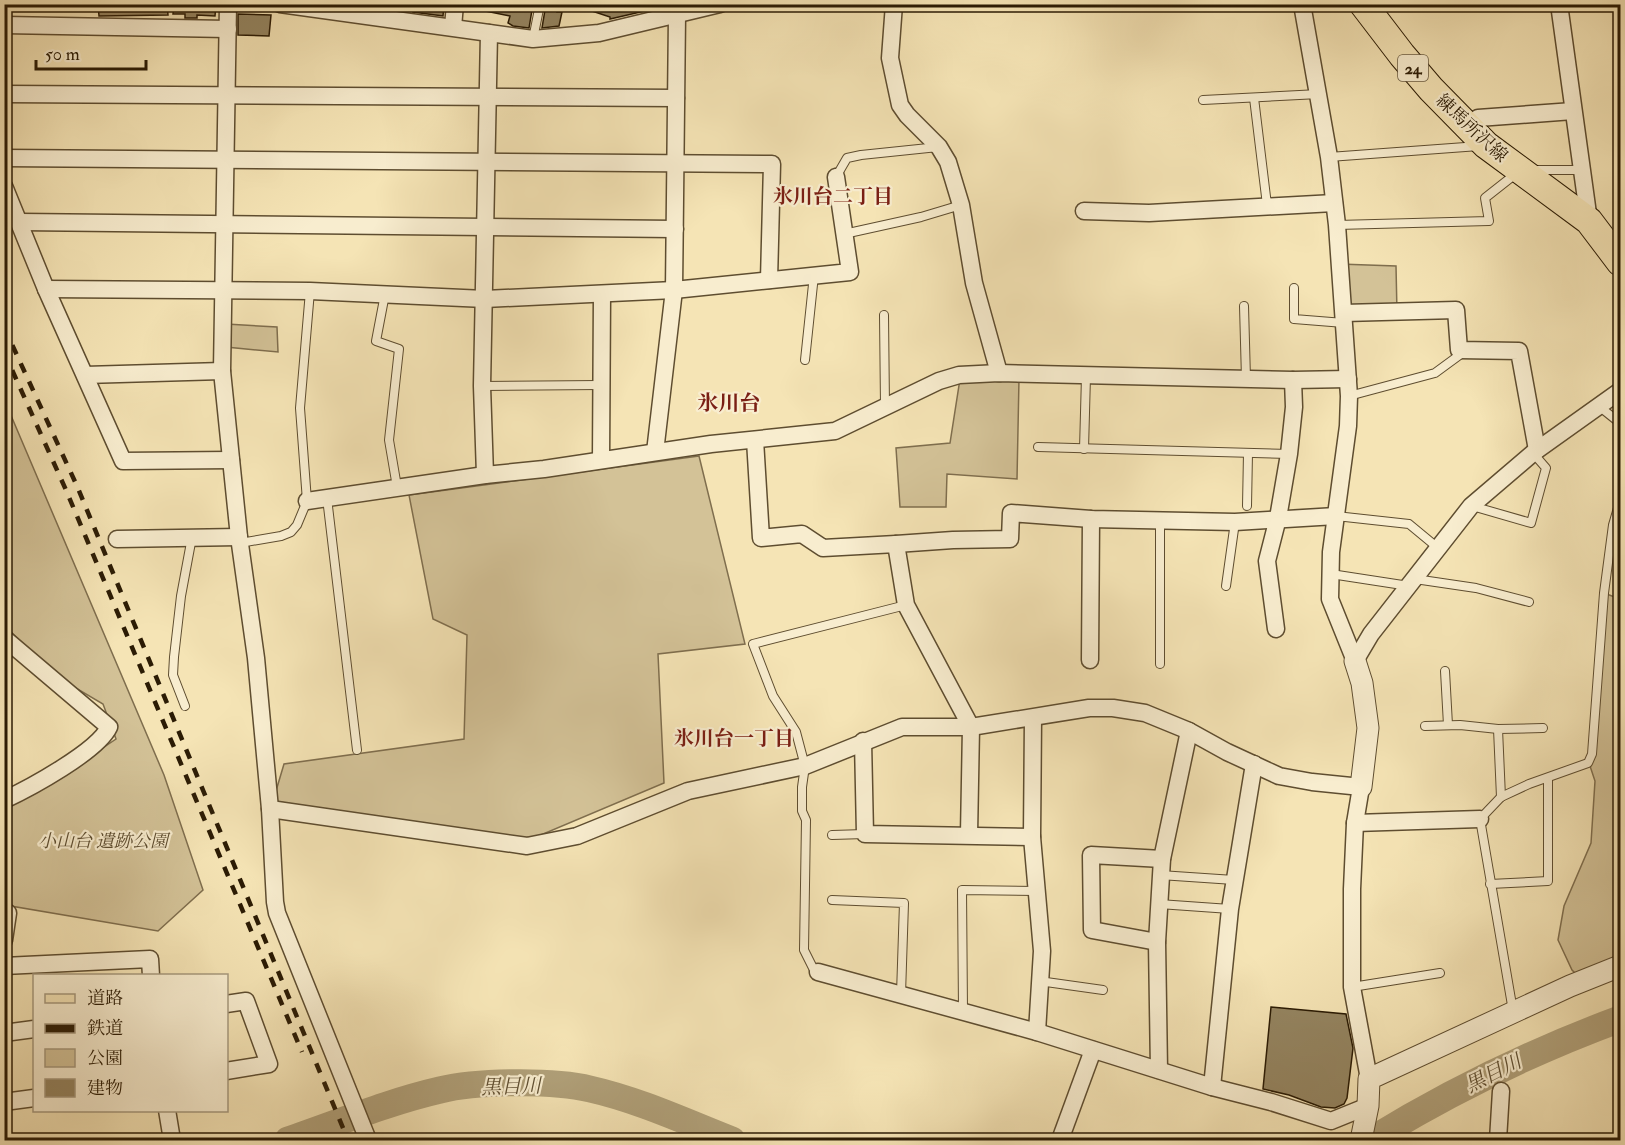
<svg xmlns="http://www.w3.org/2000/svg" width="1625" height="1145" viewBox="0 0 1625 1145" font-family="'IM FELL Double Pica','Noto Serif JP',serif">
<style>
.green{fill:#d3c297;stroke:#7f6e4e;stroke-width:1.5}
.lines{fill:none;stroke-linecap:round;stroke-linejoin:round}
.river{stroke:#b0a079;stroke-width:27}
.building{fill:#948460;stroke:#2b1b04;stroke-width:1.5}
.service-casing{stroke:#5e4d30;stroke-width:10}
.minor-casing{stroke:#5e4d30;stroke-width:19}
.tertiary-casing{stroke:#5e4d30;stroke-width:23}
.primary-casing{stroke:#2b1b04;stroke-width:29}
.service{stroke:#f8edcf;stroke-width:8}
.minor{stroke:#f8edcf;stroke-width:16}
.tertiary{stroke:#f8edcf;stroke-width:21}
.primary{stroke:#f5e4b5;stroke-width:27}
.rail{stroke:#2b1b04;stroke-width:4.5;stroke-dasharray:10 10;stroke-linecap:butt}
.labels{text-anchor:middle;stroke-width:4.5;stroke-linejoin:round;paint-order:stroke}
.shield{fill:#f8edcf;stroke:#685a41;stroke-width:1.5}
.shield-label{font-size:16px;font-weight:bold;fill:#2b1b04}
.street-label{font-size:18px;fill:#2b1b04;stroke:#f8edcf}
.park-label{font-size:18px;font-style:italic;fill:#5d4d30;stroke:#f8edcf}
.neighbourhood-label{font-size:20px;font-weight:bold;fill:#7a1f14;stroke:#f8edcf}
.water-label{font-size:20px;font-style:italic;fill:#605033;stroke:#f8edcf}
.quarter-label{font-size:21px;font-weight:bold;fill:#7a1f14;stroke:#f8edcf}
</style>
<rect width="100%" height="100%" fill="#f5e4b5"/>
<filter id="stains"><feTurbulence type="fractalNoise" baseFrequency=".00333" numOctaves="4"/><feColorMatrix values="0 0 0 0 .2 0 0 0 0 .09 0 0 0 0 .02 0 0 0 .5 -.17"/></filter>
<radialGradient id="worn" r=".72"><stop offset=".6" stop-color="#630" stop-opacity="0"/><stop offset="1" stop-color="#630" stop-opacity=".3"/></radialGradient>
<g class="green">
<path d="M1339,264L1396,266L1397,313L1342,311Z"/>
<path d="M226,324L277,327L278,352L226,347Z"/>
<path d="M960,379H1019L1017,479L947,474L946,507H900L896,448L950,443Z"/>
<path d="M4,399L164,775L203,890L158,931L5,905V804L80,763L116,739L103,704L57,677L5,626Z"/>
<path d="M699,456L745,644L658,654L664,783L529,840L273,801L284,764L464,739L467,635L433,619L409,495Z"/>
<path d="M1604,593L1620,599V963L1578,976L1572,970L1558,940L1564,906L1591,843L1595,781L1590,766Z"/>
</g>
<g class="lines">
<g class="river">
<path d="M288,1140C338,1123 388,1102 440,1090C477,1081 553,1080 590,1089C639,1100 686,1122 732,1140"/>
<path d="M1371,1140C1451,1091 1533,1051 1620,1019"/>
</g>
</g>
<g class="building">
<path d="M98,4H167L168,15L99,16Z"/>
<path d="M174,4H216L215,16L197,15V18H185V14H173Z"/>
<path d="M415,4H444L443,16L413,12Z"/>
<path d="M481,4H533L529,28L513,26L508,23L510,16L480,10Z"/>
<path d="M546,4H558L557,12H562L559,26L542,28Z"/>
<path d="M581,4H645V11L610,19V17L580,7Z"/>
<path d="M238,14L271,15L269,36L238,35Z"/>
<path d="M1271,1007L1346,1014L1353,1048L1347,1098L1344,1104L1335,1108L1321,1107L1289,1095L1263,1089Z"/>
</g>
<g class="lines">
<defs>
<g id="service">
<path d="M533,39L540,4"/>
<path d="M1254,98L1267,205"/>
<path d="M1203,100L1319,94"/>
<path d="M1329,157L1479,146"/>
<path d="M1534,170H1581"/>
<path d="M836,177L847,158L861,155L938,147"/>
<path d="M1337,225L1489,221L1485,198L1518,172"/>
<path d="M844,234L921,217L961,205"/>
<path d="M1294,288V319L1344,323"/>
<path d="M385,294L376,341L399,349L389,440L397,487"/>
<path d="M1244,306L1246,379"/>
<path d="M884,315L885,407"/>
<path d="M805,360L814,275"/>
<path d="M482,386L600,385"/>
<path d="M1349,396L1435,373L1465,351"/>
<path d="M1600,407L1620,423"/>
<path d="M1038,447L1289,454"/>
<path d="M1084,449L1086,376"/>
<path d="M327,498L357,750"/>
<path d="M1247,506L1248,453"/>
<path d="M1472,506L1531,523L1546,468L1533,453"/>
<path d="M1336,516L1409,524L1438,548"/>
<path d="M240,543L281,536L291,532L297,525L307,501L300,408L310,291"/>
<path d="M1331,574L1409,586"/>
<path d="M1415,579L1476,588L1529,602"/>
<path d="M1226,586L1235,522"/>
<path d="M1160,664V521"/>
<path d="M1445,671L1448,725"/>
<path d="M185,706L173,675L174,657L181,596L192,537"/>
<path d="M1425,726L1460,725L1498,729"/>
<path d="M1501,797L1498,729L1543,728"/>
<path d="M832,835L865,834"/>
<path d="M1160,875L1234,880"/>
<path d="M1490,884L1548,881V778"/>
<path d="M832,900L904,903L901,994"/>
<path d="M1159,904L1230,909"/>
<path d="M818,972L813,968L804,950L806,820L802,811V787L805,766L796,732L773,696L753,644L906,605"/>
<path d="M1039,981L1103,990"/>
<path d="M1352,987L1440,973"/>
<path d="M963,1011L962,890L1037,891"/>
<path d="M1513,1011L1480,819L1501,797L1529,784L1588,763L1592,754L1604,593L1613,525L1620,501"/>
</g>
<g id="minor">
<path d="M228,4L222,371L239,537L256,658L270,809L275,902L277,913L368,1140"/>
<path d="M280,4L533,39L599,33L720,4"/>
<path d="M894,4L890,58L900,105L907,115L939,147L948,162L961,205L974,283L999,373"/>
<path d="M1302,4L1329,157L1337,225L1349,396L1348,426L1331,552L1330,599L1355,661"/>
<path d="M1559,4L1589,221"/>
<path d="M4,25L228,29"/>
<path d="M453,27L455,4"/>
<path d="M4,94L676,98"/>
<path d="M1467,126L1478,118L1573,111"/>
<path d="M4,158L772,164L769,280"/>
<path d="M4,186L46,289L123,461L231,460"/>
<path d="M1084,211L1149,213L1334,203"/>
<path d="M20,222L675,229"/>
<path d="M46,289L310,291L485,299L674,290L850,272L836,177"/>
<path d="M1344,313L1456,310L1459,350L1519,351L1537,450"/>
<path d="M85,375L222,371"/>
<path d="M755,440L761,538L802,534L823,548L896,544L906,605L971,727L969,835"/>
<path d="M655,452L674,290L677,15"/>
<path d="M601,460L602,294"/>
<path d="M485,475L482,386L489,33"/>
<path d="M307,501L485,475L544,469L711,444L835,431L939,381L959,375L999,373L1293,380L1348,379"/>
<path d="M117,539L239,537"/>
<path d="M896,544L953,540L1010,539L1011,513L1091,519L1235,522L1336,516"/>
<path d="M1276,629L1267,561L1278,518L1289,454L1294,407L1293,380"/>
<path d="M4,638L109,727C98,751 30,788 4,800"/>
<path d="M1090,660L1091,519"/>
<path d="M1355,661L1371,634L1471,506L1533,453L1620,391"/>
<path d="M1033,718L1032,837L1042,951L1037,1032"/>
<path d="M863,741L865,834L1032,837"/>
<path d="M270,809L527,846L577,836L688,791L805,766L902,727H971L1089,708H1113L1145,713L1189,731L1227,752L1279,776L1312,782L1361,787L1355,823L1352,889V987L1369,1079"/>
<path d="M1355,823L1480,819"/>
<path d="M4,940L8,913"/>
<path d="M1157,942L1092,930L1091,855L1162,859"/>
<path d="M4,966L150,959L151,976"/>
<path d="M818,972L1037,1032L1212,1087L1271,1102L1331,1121L1368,1106"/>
<path d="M226,1004L246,1001L269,1064L226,1071"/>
<path d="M4,1033L34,1029"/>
<path d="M1159,1070L1157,942L1162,859L1189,731"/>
<path d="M1212,1087L1230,909L1254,764"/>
<path d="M4,1102L34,1098"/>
<path d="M167,1110L172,1140"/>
<path d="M1060,1140L1093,1050"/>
<path d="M1498,1140L1501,1091"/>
</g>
<g id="tertiary">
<path d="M1355,661L1362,683L1368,728L1361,787"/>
<path d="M1361,1140L1368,1106L1369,1079L1570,986L1620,966"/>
</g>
<path id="primary" d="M1363,4L1402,55L1431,89L1486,145L1589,221L1620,262"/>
</defs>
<use href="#service" class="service-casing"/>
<use href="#minor" class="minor-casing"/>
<use href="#tertiary" class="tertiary-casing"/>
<use href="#primary" class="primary-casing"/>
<use href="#service" class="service"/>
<use href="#minor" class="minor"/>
<use href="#tertiary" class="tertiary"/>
<use href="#primary" class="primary"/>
<g class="rail">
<path d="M4,327L77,486L348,1140"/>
<path d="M4,352L66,490L302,1052"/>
</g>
</g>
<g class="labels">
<rect class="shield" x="1398" y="55" width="30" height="26" rx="4.5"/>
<g class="shield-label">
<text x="1413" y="74">24</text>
</g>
<g class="street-label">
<text transform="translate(1472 128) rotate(43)" y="6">練馬所沢線</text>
</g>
<g class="park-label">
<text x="103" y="847">小山台 遺跡公園</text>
</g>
<g class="neighbourhood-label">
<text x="833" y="203">氷川台二丁目</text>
<text x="734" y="745">氷川台一丁目</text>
</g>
<g class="water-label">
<text transform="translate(1493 1073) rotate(-27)" y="7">黒目川</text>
<text transform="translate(511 1086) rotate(-2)" y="7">黒目川</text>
</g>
<g class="quarter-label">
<text x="729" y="410">氷川台</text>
</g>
</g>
<rect width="1625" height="1145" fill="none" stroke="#f5e4b5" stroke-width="24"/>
<rect x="6" y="6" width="1613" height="1133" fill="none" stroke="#2b1b04" stroke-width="3"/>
<rect x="12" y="12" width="1601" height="1121" fill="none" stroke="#2b1b04" stroke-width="1.5"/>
<rect x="33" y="974" width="195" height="138" fill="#f8edcf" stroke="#a6997e" stroke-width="1.5"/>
<rect x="45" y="994" width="30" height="9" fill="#f5e4b5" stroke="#a6997e" stroke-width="1.5"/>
<text x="87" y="1004" font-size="18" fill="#2b1b04">道路</text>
<rect x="45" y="1024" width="30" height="9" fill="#2b1b04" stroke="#a6997e" stroke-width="1.5"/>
<text x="87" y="1034" font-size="18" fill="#2b1b04">鉄道</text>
<rect x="45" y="1049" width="30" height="18" fill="#d3c297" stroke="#a6997e" stroke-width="1.5"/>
<text x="87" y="1064" font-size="18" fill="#2b1b04">公園</text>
<rect x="45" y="1079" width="30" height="18" fill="#948460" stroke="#a6997e" stroke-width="1.5"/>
<text x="87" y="1094" font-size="18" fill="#2b1b04">建物</text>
<path d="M36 60v9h110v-9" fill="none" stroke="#2b1b04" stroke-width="3"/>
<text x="45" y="60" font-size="18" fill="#2b1b04" stroke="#f8edcf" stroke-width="4.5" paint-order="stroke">50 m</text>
<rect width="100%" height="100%" filter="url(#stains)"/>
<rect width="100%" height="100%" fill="url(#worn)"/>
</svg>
